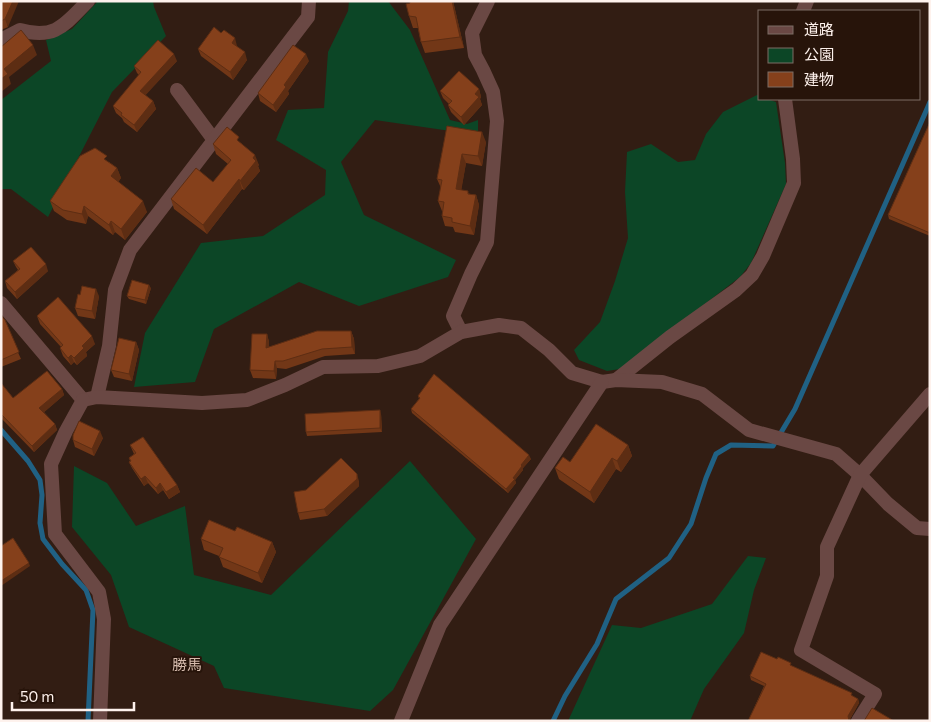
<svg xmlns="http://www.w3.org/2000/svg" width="931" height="722" viewBox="0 0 931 722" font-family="Commissioner,'Noto Sans JP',sans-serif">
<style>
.green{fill:#0c4626}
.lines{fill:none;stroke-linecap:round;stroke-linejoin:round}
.stream{stroke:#206184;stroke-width:5}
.street{stroke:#6a4844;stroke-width:14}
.wall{fill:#723717}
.shaded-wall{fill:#5d2d13}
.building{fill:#85401b;stroke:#5d2d13}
.labels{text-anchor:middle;stroke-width:4;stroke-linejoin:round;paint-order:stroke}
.quarter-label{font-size:15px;fill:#d5baac;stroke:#27140a}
</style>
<rect width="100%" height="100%" fill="#321d13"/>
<g class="green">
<path d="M98,1H153L154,7L166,36L112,92L48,217L11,189H1V100L51,61L46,40L72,29Z"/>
<path d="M349,1H388L410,30L450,120L467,124L478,120V135L375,120L341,162L364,215L456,260L448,277L359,306L299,282L214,329L195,382L134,387L145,333L201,243L263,236L325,195L326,170L276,140L288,110L324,108L328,52L348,11Z"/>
<path d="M757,95L760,96V99H767L776,102L785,163L786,184L751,263L740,277L620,369L607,371L579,360L574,350L600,322L615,281L628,238L625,192L627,152L651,144L678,162L695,160L706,134L723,112Z"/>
<path d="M410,461L476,539L393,690L370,711L224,688L214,666L129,627L111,575L72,527L74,466L107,483L136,526L185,506L194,575L271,595Z"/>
<path d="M748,556L766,558L754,590L744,633L704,689L690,721H568L612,625L641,628L712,604Z"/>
</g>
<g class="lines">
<g class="stream">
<path d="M1,430L28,461L40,480L42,495L40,523L43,539L62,564L86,590L93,610L88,721"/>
<path d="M553,721L565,696L597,644L616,599L669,558L691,524L706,478L716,454L731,445L773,446L795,409L930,102"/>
</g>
<g class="street">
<path d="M803,11L807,1"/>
<path d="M1,40L20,30C56,40 65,24 88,1"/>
<path d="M177,90L214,140"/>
<path d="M1,303L83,400"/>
<path d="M461,332L453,316L471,274L487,242L497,121L493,92L483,70L475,55L472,33L488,1"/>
<path d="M616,380L670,337L736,290L752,275L763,256L794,183L793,159L785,99"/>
<path d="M97,397L109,346L115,290L130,250L308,17L309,1"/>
<path d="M83,400L97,397L202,403L247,400L285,385L323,367L378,366L420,356L461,332L499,325L521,328L549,350L572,373L602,382L616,380L662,382L702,394L749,430L836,454L860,475L888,504L917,528L930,529"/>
<path d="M83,400L66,431L51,464L55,534L99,592L104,619L100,721"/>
<path d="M401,721L440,625L602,382"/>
<path d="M858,721L875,694L801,650L827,576V547L860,475L930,394"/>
</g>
</g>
<g class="wall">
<path d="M1,1L8,27L1,30Z"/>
<path d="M453,1L464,48L425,53L421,42L418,28H413L409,16Z"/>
<path d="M237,46V47L247,60L233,80L201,56L198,49Z"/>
<path d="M177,61L145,95L153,101L156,109L137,132L124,122L122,118L116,113L113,106L139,75L137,73L134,66Z"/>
<path d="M309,61L288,91L289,94L276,112L260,101L258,93Z"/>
<path d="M479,89L481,97L480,99L482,105L464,125L451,112L448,105L449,104L443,98L440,91Z"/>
<path d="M930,122V236L889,219L888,215Z"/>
<path d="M447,126L486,142L482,166L466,163L461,190L470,194L476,195L479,205L474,235L455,232L453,227L445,226L442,216L443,211H442L438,201L441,188L437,179Z"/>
<path d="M241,143L259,165L258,166L260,171L244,190L242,189L207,234L174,209L171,199L213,182L228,164L216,154L213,144Z"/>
<path d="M109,162L117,168L121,178L118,182L147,212L125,240L115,232L113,235L88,216L86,224L67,220L54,211L50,201Z"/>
<path d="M13,261L48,271L17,299L7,288L5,281L18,270L16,267Z"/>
<path d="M151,288L146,304L129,299L127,296Z"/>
<path d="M99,296L95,319L78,316L75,308Z"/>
<path d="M1,315L21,359L1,367Z"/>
<path d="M37,316L95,344L86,352L87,356L77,365L74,362L71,365L63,356L60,348L61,347L40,324Z"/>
<path d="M351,331L354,339L355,354L325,356L286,369L277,368L276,379L253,378L250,370L267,334L269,342V347Z"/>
<path d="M136,342L139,350L132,381L114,377L111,370Z"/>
<path d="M1,383L13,398L62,389L64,395L44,412L55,424L57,430L34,452L1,418Z"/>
<path d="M418,396L531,459L523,468V470L515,480L516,483L508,493L412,413L411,409L419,399Z"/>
<path d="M381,414L382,432L307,436L306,432Z"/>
<path d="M103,438L94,456L75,447L73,440Z"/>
<path d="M130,445L177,485L180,492L169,499L163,490L158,494L148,483L144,486L132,468L129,462L130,461L129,458L134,454Z"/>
<path d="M628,445L632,456L621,472L616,469L594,503L559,479L555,468L570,462Z"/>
<path d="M359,481V486L327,516L300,520L298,513Z"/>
<path d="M235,531L272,542L276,552L262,583L223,567L219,556L204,550L201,539Z"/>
<path d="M792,666L858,699L859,703L849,721H748L764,686L751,680L750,676Z"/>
</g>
<g class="shaded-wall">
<path d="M13,1H19L8,27L5,19Z"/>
<path d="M452,1H453L464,48L460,37Z"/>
<path d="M235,38L237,46L234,50L232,43Z"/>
<path d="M33,45L37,55L9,77L11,84L1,92V79L4,69Z"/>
<path d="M245,52L247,60L233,80L230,72Z"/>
<path d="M174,54L177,61L143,98L140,91Z"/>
<path d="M306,54L309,61L288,91L289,94L276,112L273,105L284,85Z"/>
<path d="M479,89L481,97L480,99L482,105L464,125L461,117L475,94Z"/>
<path d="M153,101L156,109L137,132L134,125Z"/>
<path d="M482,132L486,142L482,166L478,156Z"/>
<path d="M462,154L466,163L460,198L456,189Z"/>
<path d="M255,155L259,165L258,166L260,171L244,190L240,181Z"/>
<path d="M117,168L121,178L115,187L111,176Z"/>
<path d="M239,179L242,189L207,234L203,225Z"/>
<path d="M476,195L479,205L474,235L470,226Z"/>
<path d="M143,201L147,212L125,240L121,229Z"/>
<path d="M84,206L88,216L86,224L82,214Z"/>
<path d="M111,221L115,232L113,235L109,225Z"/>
<path d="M46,264L48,271L17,299L15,292Z"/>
<path d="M149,285L151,288L146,304L145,300Z"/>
<path d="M96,289L99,296L95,319L92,311Z"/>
<path d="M351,331L354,339L355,354L352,347Z"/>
<path d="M267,334L269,342V356L266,348Z"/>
<path d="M92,336L95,344L86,352L87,356L77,365L74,358L82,346Z"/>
<path d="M136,342L139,350L132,381L129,374Z"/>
<path d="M71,355L74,362L71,365L68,358Z"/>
<path d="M275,361L277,368L276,379L274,371Z"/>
<path d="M62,389L64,395L42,414L39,408Z"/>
<path d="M380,410L381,414L382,432L380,428Z"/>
<path d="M55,424L57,430L34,452L32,446Z"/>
<path d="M100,431L103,438L94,456L92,449Z"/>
<path d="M628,445L632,456L621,472L617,461Z"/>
<path d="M529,455L531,459L523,468V470L515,480L516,483L508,493L506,489L513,478L521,465Z"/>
<path d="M612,458L616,469L594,503L590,492Z"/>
<path d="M357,474L359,481V486L327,516L324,509Z"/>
<path d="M145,476L148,483L144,486L141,479Z"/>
<path d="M160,483L163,490L158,494L156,488Z"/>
<path d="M177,485L180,492L169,499L166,492Z"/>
<path d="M272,542L276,552L262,583L258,573Z"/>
<path d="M29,563L30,566L1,586V581Z"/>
<path d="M858,699L859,703L849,721L848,716Z"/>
</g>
<g class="building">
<path d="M1,1H13L5,19L1,21Z"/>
<path d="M410,1H452L460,37L421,42L416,17L409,16L406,4L410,3Z"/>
<path d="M214,27L221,33L224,30L235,38L232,43L245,52L230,72L198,49Z"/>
<path d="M21,30L33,45L4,69L8,74L1,79V47Z"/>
<path d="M158,40L174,54L140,91L153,101L134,125L121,115L122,113L113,106L141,72L134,66Z"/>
<path d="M293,45L306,54L284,85L286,87L273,105L258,93Z"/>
<path d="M459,71L479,89L475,94L479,97L461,117L448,105L452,101L440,91Z"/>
<path d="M930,122V233L888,215Z"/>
<path d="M447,126L482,132L478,156L462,154L456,189L468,191V194L476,195L470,226L452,222V218L442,216L444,202L438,201L442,180L437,179Z"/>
<path d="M227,127L239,137L237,140L255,155L253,158L256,161L240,181L239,179L203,225L171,199L196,168L213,182L231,160L213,144Z"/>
<path d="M95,148L107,156L104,159L117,168L111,176L143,201L121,229L111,221L109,225L84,206L82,214L63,210L50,201L80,156Z"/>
<path d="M31,247L46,264L15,292L5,281L20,269L13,261Z"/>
<path d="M132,280L149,285L145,300L127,296Z"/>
<path d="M82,286L96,289L92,311L75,308L78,294L80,295Z"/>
<path d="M58,297L92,336L82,346L84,348L74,358L71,355L68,358L60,348L63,345L37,316Z"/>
<path d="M1,315L5,320L19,352L1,360Z"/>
<path d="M317,331H351L352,347L322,349L283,361H275L274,371L250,370L252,334H267L266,348Z"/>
<path d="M119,338L136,342L129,374L111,370Z"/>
<path d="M47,371L62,389L39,408L55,424L32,446L1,414V383L13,398Z"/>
<path d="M434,374L529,455L521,465L522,466L513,478L515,479L506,489L411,409L420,398L418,396Z"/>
<path d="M380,410V428L306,432L305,414Z"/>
<path d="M79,421L100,431L92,449L73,440V435Z"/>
<path d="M596,424L628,445L617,461L612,458L590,492L555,468L563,457L570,462Z"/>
<path d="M143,437L177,485L166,492L160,483L156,488L145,476L141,479L129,462L131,461L129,458L136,453L130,445Z"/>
<path d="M341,458L357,474V479L324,509L298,513L294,492L306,490Z"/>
<path d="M209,520L235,531L237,527L272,542L258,573L219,557L223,548L201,539Z"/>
<path d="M13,538L29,563L1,581V546Z"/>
<path d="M761,652L777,659L778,657L791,663L790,665L852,693L851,695L858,699L848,716L849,721H748L766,684L750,676Z"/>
<path d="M872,708L894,721H864Z"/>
</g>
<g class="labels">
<g class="quarter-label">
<text x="187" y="670">勝馬</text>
</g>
</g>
<rect width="931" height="722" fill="none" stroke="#fef2ed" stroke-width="5"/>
<rect x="758" y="10" width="162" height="90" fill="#27140a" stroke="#7d6d65"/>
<rect x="768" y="26" width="25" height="8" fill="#6a4844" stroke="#7d6d65"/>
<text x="804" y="35" font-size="15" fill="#fef2ed">道路</text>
<rect x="768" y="48" width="25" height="15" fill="#0c4626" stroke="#7d6d65"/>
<text x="804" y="60" font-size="15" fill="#fef2ed">公園</text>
<rect x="768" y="72" width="25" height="15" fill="#85401b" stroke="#7d6d65"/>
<text x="804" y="85" font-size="15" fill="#fef2ed">建物</text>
<path d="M12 702v8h122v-8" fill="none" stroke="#fef2ed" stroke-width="2.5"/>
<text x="20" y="702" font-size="15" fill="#fef2ed" stroke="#27140a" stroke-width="4" paint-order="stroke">50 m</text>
</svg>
